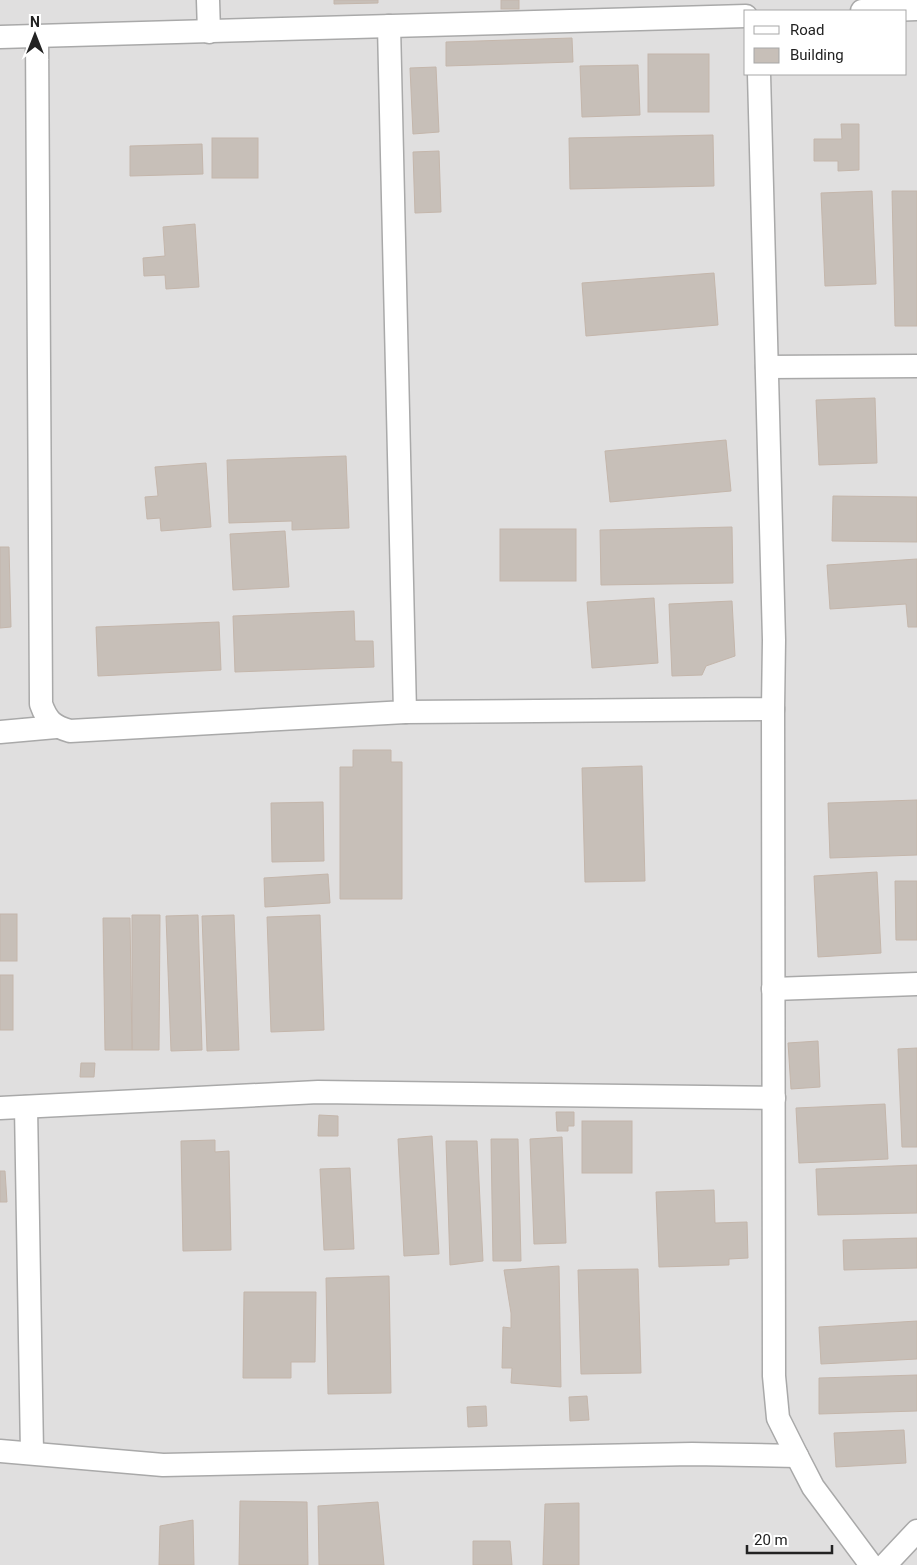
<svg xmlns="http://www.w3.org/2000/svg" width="917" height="1565" viewBox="0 0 917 1565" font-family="Roboto,sans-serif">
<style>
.residential{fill:#e0dfdf;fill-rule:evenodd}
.building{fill:#c7bfb8;stroke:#c4b6ab}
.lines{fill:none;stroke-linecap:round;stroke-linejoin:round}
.minor-casing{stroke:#a9a9a9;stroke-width:25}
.minor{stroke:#fff;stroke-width:22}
</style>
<rect width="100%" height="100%" fill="#f2efe9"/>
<path class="residential" d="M0,0H917V1565H0ZM746,11H906V74H746Z"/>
<g class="building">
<path d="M334,0H378V3L334,4Z"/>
<rect x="501" y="0" width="18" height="9"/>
<path d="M572,38L573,62L446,66V42Z"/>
<rect x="648" y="54" width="61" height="58"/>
<path d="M638,65L640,115L582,117L580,66Z"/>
<path d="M436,67L439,132L413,134L410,68Z"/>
<path d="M841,124H859V170L838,171V161H814V139H842Z"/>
<path d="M713,135L714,186L570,189L569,138Z"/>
<rect x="212" y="138" width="46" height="40"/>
<path d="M202,144L203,174L130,176V146Z"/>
<path d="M439,151L441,212L415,213L413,152Z"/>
<path d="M872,191L876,284L825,286L821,193Z"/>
<path d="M892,191H917V326H895Z"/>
<path d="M195,224L199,287L166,289L165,275L144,276L143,258L165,256L163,227Z"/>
<path d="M714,273L718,325L586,336L582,283Z"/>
<path d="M875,398L877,463L819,465L816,400Z"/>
<path d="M726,440L731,491L610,502L605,451Z"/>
<path d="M346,456L349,528L292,530V521L229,523L227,460Z"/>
<path d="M206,463L211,527L161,531L160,518L147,519L145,497L158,496L155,467Z"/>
<path d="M833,496L917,497V542L832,541Z"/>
<path d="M732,527L733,583L601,585L600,530Z"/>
<rect x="500" y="529" width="76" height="52"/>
<path d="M285,531L289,587L233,590L230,534Z"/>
<path d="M0,547H9L11,627L0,628Z"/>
<path d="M917,559V627H908L906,604L830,609L827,565Z"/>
<path d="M654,598L658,663L592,668L587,602Z"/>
<path d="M732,601L735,656L706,666L702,675L672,676L669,604Z"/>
<path d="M354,611L355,641H373L374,667L235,672L233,616Z"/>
<path d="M219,622L221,670L98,676L96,627Z"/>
<path d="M353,750H391V762H402V899H340V767H353Z"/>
<path d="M642,766L645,881L585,882L582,768Z"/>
<path d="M917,800V855L830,858L828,803Z"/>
<path d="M323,802L324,861L272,862L271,803Z"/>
<path d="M877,872L881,953L818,957L814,876Z"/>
<path d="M328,874L330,903L265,907L264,878Z"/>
<path d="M895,881H917V940H896Z"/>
<rect x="0" y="914" width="17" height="47"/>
<path d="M132,915H160L159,1050H132Z"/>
<path d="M198,915L202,1050L171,1051L166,916Z"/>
<path d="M234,915L239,1050L207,1051L202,916Z"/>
<path d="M320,915L324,1030L271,1032L267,917Z"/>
<path d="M103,918H130L132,1050H105Z"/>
<rect x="0" y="975" width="13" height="55"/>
<path d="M818,1041L820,1087L791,1089L788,1043Z"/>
<path d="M917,1048V1147H902L898,1049Z"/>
<path d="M81,1063H95L94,1077H80Z"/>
<path d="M885,1104L888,1159L799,1163L796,1108Z"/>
<path d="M556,1112H574V1126H568V1131H557Z"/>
<path d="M319,1115L338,1116V1136H318Z"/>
<rect x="582" y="1121" width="50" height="52"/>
<path d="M432,1136L439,1254L404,1256L398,1139Z"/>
<path d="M562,1137L566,1243L534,1244L530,1139Z"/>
<path d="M491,1139H518L521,1261H493Z"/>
<path d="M215,1140V1152L229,1151L231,1250L183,1251L181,1141Z"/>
<path d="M446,1141H477L483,1261L450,1265Z"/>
<path d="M917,1165V1213L818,1215L816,1169Z"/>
<path d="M350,1168L354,1249L324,1250L320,1169Z"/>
<path d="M0,1171H5L7,1202H0Z"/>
<path d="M714,1190L715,1223L747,1222L748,1258L729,1259V1265L659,1267L656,1192Z"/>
<path d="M917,1238V1268L844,1270L843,1240Z"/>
<path d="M559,1266L561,1387L511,1383L512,1368H502L503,1327L511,1328V1313L504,1270Z"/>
<path d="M638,1269L641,1373L581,1374L578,1270Z"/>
<path d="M389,1276L391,1393L328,1394L326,1278Z"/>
<path d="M244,1292H316L315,1362H291V1378H243Z"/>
<path d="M917,1321V1359L821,1364L819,1327Z"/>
<path d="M917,1375V1411L819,1414V1378Z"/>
<path d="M587,1396L589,1420L570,1421L569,1397Z"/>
<path d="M486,1406L487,1426L468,1427L467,1407Z"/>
<path d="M904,1430L906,1463L836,1467L834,1433Z"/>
<path d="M240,1501L307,1502L308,1565H239Z"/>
<path d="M378,1502L384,1565H319L318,1506Z"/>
<path d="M579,1503V1565H543L545,1504Z"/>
<path d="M193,1520L194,1565H159L160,1526Z"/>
<path d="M473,1541H510L512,1565H473Z"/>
</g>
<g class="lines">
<defs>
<g id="minor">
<path d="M208,0L209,32"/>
<path d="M862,11L917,9"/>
<path d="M37,36L41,704C47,721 53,726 70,731L405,712L389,26"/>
<path d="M0,37L746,16"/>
<path d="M767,367L917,366"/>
<path d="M773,709L774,1376L778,1418L797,1456L813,1487L871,1565"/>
<path d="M405,712L773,709L774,640L759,74"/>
<path d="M0,732L56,727"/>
<path d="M773,989L917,984"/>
<path d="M26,1107L32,1452"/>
<path d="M0,1108L318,1092L774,1098"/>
<path d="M0,1451L163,1465L692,1454L797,1456"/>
<path d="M885,1565L917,1531"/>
</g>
</defs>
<use href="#minor" class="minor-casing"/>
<use href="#minor" class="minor"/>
</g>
<rect x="744" y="10" width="162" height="65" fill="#ffffff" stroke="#a7a7a7"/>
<rect x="754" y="26" width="25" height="8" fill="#ffffff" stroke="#a7a7a7"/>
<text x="790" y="35" font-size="15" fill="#222222">Road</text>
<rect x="754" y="48" width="25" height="15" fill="#c7bfb8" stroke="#a7a7a7"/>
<text x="790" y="60" font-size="15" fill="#222222">Building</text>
<g transform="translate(35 35)" stroke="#ffffff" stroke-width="4" paint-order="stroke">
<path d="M0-4L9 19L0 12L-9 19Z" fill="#222222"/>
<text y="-8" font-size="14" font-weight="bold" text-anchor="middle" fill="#222222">N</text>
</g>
<path d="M747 1545v8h85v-8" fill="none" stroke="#222222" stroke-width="2.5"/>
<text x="754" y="1545" font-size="15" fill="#222222" stroke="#ffffff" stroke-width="4" paint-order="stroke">20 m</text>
</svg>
